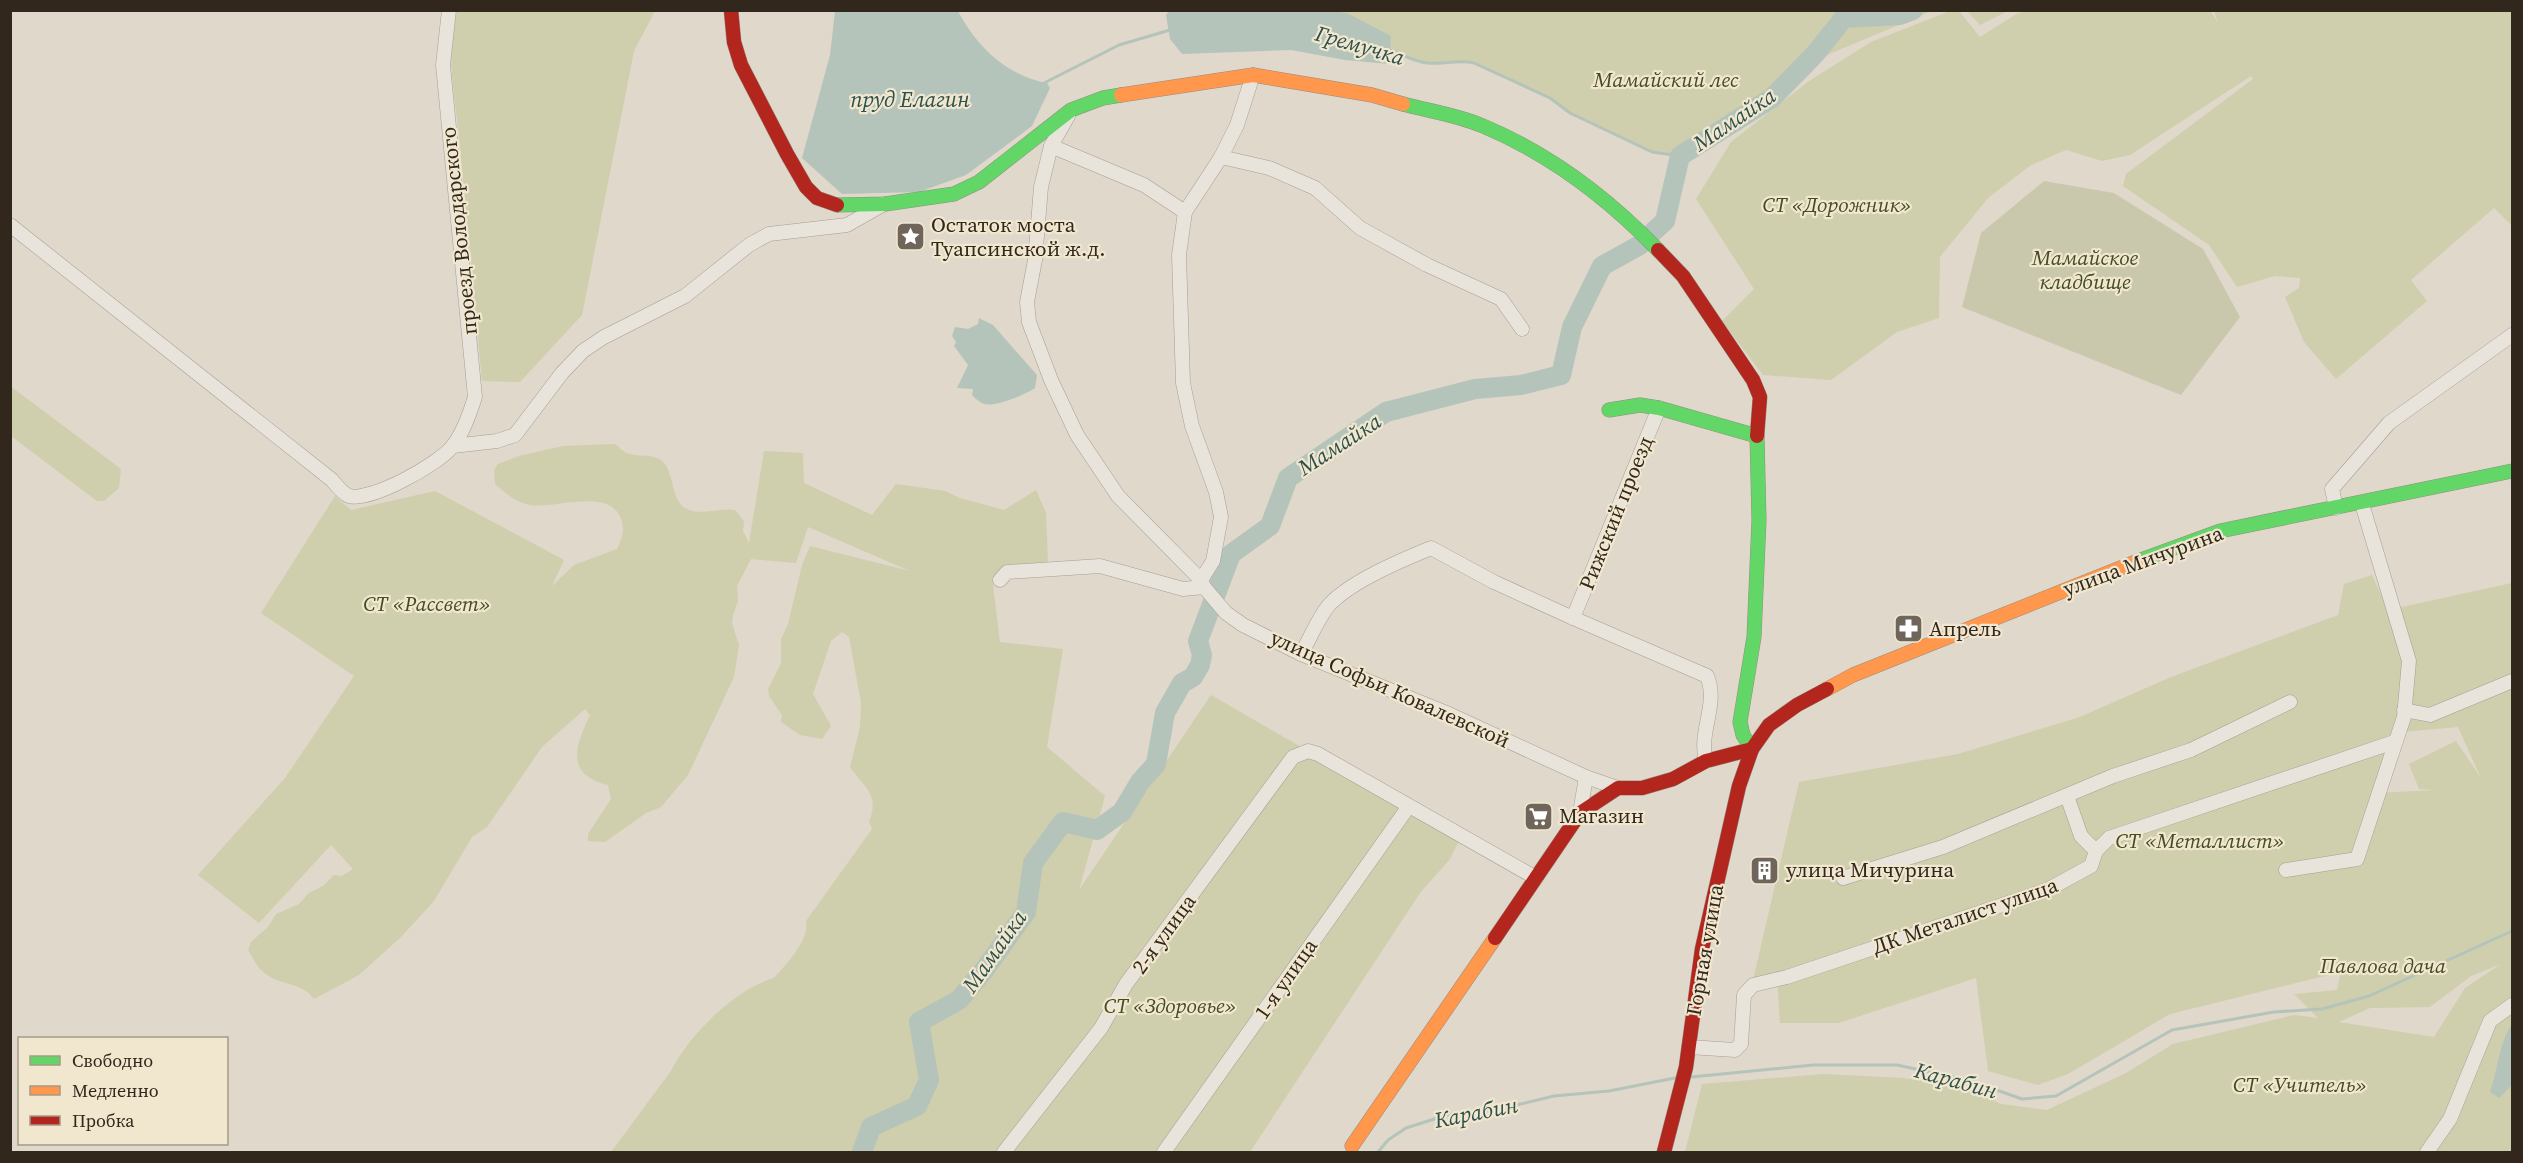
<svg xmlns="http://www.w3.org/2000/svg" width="2523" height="1163" viewBox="0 0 2523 1163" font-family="'Source Serif 4',serif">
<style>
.green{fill:#cfcead;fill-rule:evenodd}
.cemetery{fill:#c9c8ad}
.water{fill:#b5c4bb}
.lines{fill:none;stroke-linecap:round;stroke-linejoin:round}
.stream{stroke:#b5c4bb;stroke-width:3}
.river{stroke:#b5c4bb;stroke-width:20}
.street-casing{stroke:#a59e94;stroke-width:15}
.fast-casing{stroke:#948d83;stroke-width:15}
.slow-casing{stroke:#948d83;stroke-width:15}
.jam-casing{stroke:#948d83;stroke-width:15}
.street{stroke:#e8e4db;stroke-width:14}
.fast{stroke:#63d668;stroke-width:14}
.slow{stroke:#ff974d;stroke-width:14}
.jam{stroke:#b3261e;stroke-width:14}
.labels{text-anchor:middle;stroke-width:4.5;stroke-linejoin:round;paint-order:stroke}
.park-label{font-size:21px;font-style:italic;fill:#434c25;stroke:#f1e7cf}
.poi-label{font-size:21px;fill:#32271d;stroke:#f1e7cf;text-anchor:start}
.street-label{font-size:21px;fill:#32271d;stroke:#f1e7cf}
.water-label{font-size:22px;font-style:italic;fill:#2d504d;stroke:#f1e7cf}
</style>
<rect width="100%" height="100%" fill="#e0d8ca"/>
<g class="green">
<path d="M456,11H655L634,51L582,315L520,382L482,381C475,303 467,225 460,147C456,100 445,57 456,11Z"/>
<path d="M1329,11H1932L1820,58L1678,155L1652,152L1570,113L1550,98L1474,63C1458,59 1446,64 1431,64C1416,64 1403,56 1390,50V36Z"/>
<path d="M1950,11H1959L1980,37L2018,13L2029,11H2210L2218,22L2214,11H2512V226L2494,208L2411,280L2427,301L2336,379L2304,342L2285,297L2299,288L2300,278L2275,276L2237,287L2209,245L2123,186L2126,174L2253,79L2251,76L2130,155L2102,161L2066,150L2031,165L1988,198L1940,257L1939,318L1897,332L1831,380L1763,375L1722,321L1754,289L1696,199L1731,142L1809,81L1871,42Z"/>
<path d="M1967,11H2008L1980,25Z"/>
<path d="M10,386L121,469L119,488L104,501H97L11,436Z"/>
<path d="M614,444C619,446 620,449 625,452C637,459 653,451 664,463C674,474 671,499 685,508C699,517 720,507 735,510L744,521L743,531L749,543L764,451L803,453L804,483L872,515L896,484L945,491L960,498L1004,510L1036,490L1046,513L1048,562L1009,567L993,585L1000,642L1063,649L1047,747L1105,796L1079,890L1211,695L1460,839L1450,859L1420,893L1250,1152H611L671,1071C688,1036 736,988 774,978C786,964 810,940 806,921L872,829L869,822C880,795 865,788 850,767L860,727L861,703L849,637L842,632L831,641L813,694L831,726L822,739L800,735L781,722L782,715L769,696L768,689L781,663V639L788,624L802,565L810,546L910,571L808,527L796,563L751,559L737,586L738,601L733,615L732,623L739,645L734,677L688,775L661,807L646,813L605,842L588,841V834L611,799L608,785C565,775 575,746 590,715L585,709L542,747L487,827L472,837L434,901L401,937L359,975L314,999C302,981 276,986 261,970C256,965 252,956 248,950L251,942L268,927L276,914L299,904L309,893L323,886L334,875L342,876L353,869L331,845L259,923L198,875L285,778L354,676L261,613L335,496L351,510L435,491L564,560L552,586L574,565L617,549C622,539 625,530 621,519C610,485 549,512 526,504C515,501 504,492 495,484L494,470L498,464L519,456L563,446Z"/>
<path d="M2372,575L2388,610L2512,583V1152H1685L1702,1084L1823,1074L1904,1078L1968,1088L2001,1104L2047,1110L2126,1073L2173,1044L2294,1015L2318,1018L2294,994L2337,990L2341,972L2170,1014L2068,1074L2038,1085L1988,1071L1976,978L1839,1023H1780L1777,975L1753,980L1799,782L1958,754L2080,717L2171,677L2338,615L2344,584ZM2458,727L2481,778L2456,741L2409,764L2419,789L2437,790L2373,793L2391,733ZM2501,964L2465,988L2434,1037L2339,1022L2370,1008L2430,1007L2471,976Z"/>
</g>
<path class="cemetery" d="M2044,181L2114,193L2203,249L2240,317L2181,395L1962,307L1981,233Z"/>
<g class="water">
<path d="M835,11H958C977,47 1006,75 1047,83L1050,88L1032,126L966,175L919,192L842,194L802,158L830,55Z"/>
<path d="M1169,11L1329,10L1349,14L1391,36L1389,64L1345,60L1291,50L1182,54L1170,39L1166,15Z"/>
<path d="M979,318L993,325L1037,375L1035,388C1025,395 995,407 984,404C979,402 975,398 972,395L973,389L957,388L968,365L954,346L956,342L952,336L955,327L968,329L978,324Z"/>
<path d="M2512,1024V1085L2499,1098L2490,1092C2498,1070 2499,1043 2512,1024Z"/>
</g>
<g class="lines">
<g class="stream">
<path d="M1386,49C1401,53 1411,61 1427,63C1443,65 1457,59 1474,63L1550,98L1570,113L1652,152L1680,156"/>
<path d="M1044,83L1119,45L1170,30"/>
<path d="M1691,1077L1813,1065H1897L1971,1081L2022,1099L2056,1096L2172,1030L2274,1012L2322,1009L2369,996L2512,931"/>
<path d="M1378,1152L1388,1140L1406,1128L1450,1114L1496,1110L1554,1096L1609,1091L1675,1078"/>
</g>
<g class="river">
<path d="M1653,232L1665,221L1680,156L1772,98L1815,54L1844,18L1900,15L1913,10"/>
<path d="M862,1152L871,1127L917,1106L929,1080L919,1022L959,1000L985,969L1026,912L1033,863L1063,822L1097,830L1122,812L1140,782L1156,764L1165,713L1182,683L1193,677L1200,665L1202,655L1198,641L1231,554L1270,526L1288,478L1386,412L1475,389L1521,385L1561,375L1572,327L1602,266L1640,245"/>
</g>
<defs>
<g id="street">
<path d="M1068,116L1051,146L1041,187L1035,260L1027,302L1029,322L1051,380L1077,435L1118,496L1201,580L1204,587"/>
<path d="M1051,146L1144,185L1185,212"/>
<path d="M1221,157L1269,168L1315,188L1360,228L1427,265L1501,299L1522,329"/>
<path d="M10,225L332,480C337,486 342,493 349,496C371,502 438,464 452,447C463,434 470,413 475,397L443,65L449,10"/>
<path d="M453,446L497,441L515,435L562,373L583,351L604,337L685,296L749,245L769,234L847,225L884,204"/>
<path d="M2336,508L2332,489L2389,423L2512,335"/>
<path d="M1000,580L1007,572L1100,566L1183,589L1204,587L1226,613L1243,625L1301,654L1449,714L1586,777L1618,788"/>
<path d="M1201,580L1213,561L1221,517L1216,492L1192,426L1183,383L1179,255L1185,212L1221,157L1237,125L1253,75"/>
<path d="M1573,618L1659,408"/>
<path d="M1301,654C1310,639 1318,618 1329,605C1351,581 1402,560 1431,548L1494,582L1573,618L1707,676C1719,705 1698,731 1706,761"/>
<path d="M2404,710L2430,715L2512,681"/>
<path d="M2067,796L2081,836L2096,851"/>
<path d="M1580,813L1586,777"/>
<path d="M2286,870L2357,859L2404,717L2409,661L2362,504"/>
<path d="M1843,878L1943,847L2113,776L2191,750L2290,702"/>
<path d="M1689,1047L1735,1050L1741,1044L1744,995L1753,985L1787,977L2047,890L2091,866L2096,851L2109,838L2394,742"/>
<path d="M1004,1152L1101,1028L1126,984L1293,757L1308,751L1318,754L1536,878"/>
<path d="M1164,1152L1409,806"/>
<path d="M2427,1152L2450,1119L2490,1021L2512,1005"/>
</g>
<g id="fast">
<path d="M1403,104C1429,111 1458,115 1483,126C1550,154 1608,198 1658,250"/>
<path d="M837,205L885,204L954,194L979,182L1071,110L1103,98L1121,95"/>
<path d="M1609,410L1640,405L1659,408L1757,436L1759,520L1754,637L1740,722L1743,735L1752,749"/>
<path d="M2138,561L2220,531L2512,471"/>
</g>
<g id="slow">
<path d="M1121,95L1253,75L1372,95L1403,104"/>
<path d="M1827,689L1853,675L2138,561"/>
<path d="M1352,1146L1495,938"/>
</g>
<g id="jam">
<path d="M731,10L734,42L741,65L787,154L806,187L817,198L837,205"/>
<path d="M1658,250L1683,276L1753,380L1760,397L1757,436"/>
<path d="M1495,938L1580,813L1618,788H1642L1673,779L1706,761L1752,749"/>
<path d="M1664,1152L1686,1067L1702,949L1739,786L1752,749L1769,725L1797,705L1827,689"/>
</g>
</defs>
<use href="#street" class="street-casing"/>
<use href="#fast" class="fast-casing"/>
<use href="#slow" class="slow-casing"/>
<use href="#jam" class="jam-casing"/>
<use href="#street" class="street"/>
<use href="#fast" class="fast"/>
<use href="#slow" class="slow"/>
<use href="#jam" class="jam"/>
</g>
<defs>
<symbol id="sight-square" viewBox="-11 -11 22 22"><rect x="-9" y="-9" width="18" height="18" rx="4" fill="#6f655a" stroke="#f1e7cf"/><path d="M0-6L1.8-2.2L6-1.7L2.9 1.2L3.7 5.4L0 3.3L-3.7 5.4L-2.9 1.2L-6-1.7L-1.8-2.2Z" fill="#fff"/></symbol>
<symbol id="pharmacy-square" viewBox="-11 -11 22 22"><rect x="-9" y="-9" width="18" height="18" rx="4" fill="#6f655a" stroke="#f1e7cf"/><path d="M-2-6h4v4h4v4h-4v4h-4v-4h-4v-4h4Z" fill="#fff"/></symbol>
<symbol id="supermarket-square" viewBox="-11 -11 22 22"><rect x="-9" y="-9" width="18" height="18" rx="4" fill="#6f655a" stroke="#f1e7cf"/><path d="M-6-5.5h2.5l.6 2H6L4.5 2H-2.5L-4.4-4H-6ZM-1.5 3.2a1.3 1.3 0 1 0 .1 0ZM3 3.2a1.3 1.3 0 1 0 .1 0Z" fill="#fff"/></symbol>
<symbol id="building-square" viewBox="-11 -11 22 22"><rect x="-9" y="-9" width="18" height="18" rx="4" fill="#6f655a" stroke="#f1e7cf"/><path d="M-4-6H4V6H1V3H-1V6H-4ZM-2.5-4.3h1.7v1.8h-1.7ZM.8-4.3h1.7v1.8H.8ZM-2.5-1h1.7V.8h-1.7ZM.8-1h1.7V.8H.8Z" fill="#fff"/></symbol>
</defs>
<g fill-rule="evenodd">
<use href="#sight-square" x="894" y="220" width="33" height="33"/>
<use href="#pharmacy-square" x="1892" y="612" width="33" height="33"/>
<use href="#supermarket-square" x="1522" y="800" width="33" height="33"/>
<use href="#building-square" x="1748" y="854" width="33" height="33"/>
</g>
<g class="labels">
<g class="park-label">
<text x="1666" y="87">Мамайский лес</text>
<text x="1837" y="212">СТ «Дорожник»</text>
<text x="2085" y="265">Мамайское<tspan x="2085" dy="24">кладбище</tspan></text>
<text x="427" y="611">СТ «Рассвет»</text>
<text x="2200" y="848">СТ «Металлист»</text>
<text x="2383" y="973">Павлова дача</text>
<text x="1170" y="1013">СТ «Здоровье»</text>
<text x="2300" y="1092">СТ «Учитель»</text>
</g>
<g class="poi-label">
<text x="931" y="232">Остаток моста<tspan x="931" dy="24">Туапсинской ж.д.</tspan></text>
<text x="1929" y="636">Апрель</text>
<text x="1559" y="823">Магазин</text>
<text x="1786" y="877">улица Мичурина</text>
</g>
<g class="street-label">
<text transform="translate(459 231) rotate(-96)" y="7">проезд Володарского</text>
<text transform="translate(1616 513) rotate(-68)" y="7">Рижский проезд</text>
<text transform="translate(2143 561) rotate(-20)" y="7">улица Мичурина</text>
<text transform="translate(1390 689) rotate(24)" y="7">улица Софьи Ковалевской</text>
<text transform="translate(1965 916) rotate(-19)" y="7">ДК Металист улица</text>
<text transform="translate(1164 934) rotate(-54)" y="7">2-я улица</text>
<text transform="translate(1705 950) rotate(-80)" y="7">Горная улица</text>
<text transform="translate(1286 979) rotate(-55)" y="7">1-я улица</text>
</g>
<g class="water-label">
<text transform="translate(1360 45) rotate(16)" y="8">Гремучка</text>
<text x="910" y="107">пруд Елагин</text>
<text transform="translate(1734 119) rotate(-34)" y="8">Мамайка</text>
<text transform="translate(1339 444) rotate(-33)" y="8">Мамайка</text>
<text transform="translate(994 951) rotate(-55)" y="8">Мамайка</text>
<text transform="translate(1956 1080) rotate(15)" y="8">Карабин</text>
<text transform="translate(1476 1112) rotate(-11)" y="8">Карабин</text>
</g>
</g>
<rect width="2523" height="1163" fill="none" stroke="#32271d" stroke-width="24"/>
<rect x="18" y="1037" width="210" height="108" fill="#f1e7cf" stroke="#a59a88" stroke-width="1.5"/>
<rect x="30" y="1056" width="30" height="9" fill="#63d668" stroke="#a59a88" stroke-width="1.5"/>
<text x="72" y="1067" font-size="18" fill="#32271d">Свободно</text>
<rect x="30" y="1086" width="30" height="9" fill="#ff974d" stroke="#a59a88" stroke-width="1.5"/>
<text x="72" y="1097" font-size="18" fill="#32271d">Медленно</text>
<rect x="30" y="1116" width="30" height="9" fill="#b3261e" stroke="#a59a88" stroke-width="1.5"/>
<text x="72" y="1127" font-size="18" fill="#32271d">Пробка</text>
</svg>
